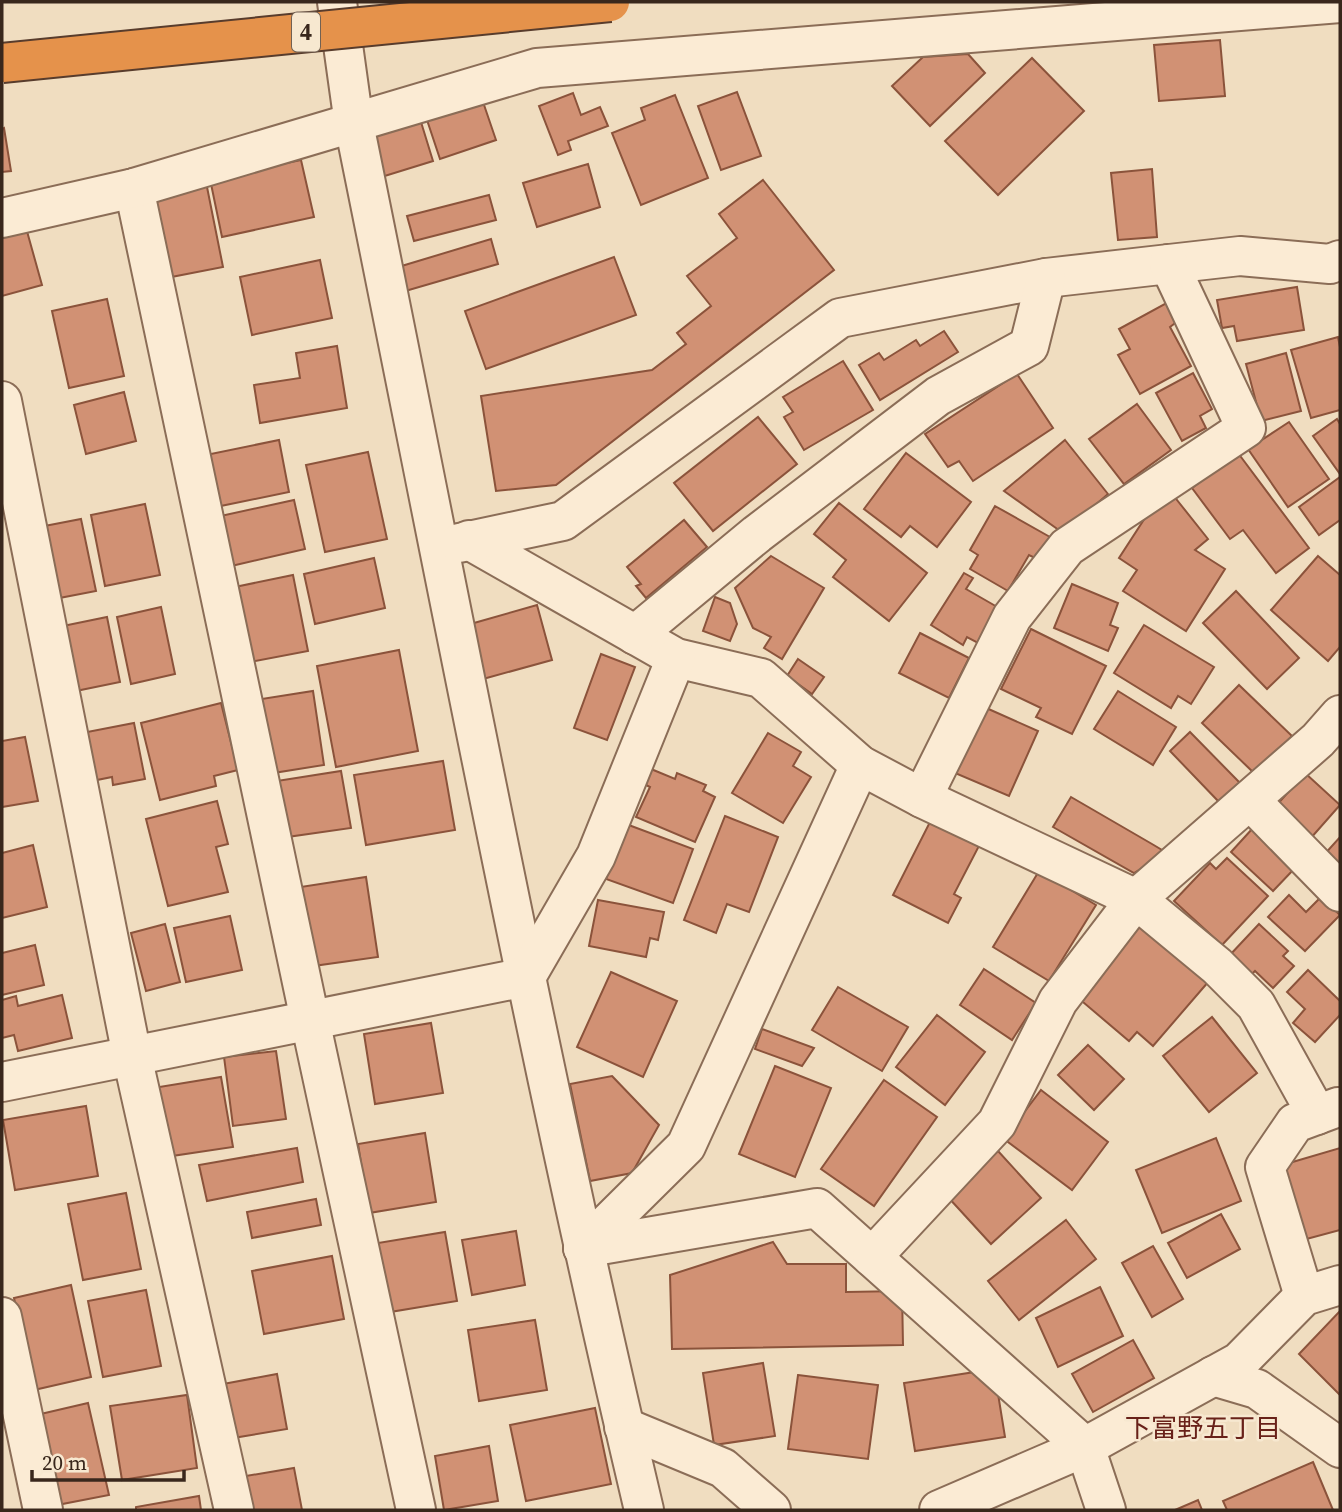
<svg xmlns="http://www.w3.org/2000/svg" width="1342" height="1512" viewBox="0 0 1342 1512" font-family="'Source Serif 4','Noto Sans JP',serif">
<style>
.building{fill:#d19174;stroke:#8b533b;stroke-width:2}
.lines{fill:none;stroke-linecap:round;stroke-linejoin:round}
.minor-casing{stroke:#8b6d57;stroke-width:42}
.minor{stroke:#fbebd4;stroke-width:38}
.highway-bridge-casing{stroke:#583c2c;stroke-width:42;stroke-linecap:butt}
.highway-bridge{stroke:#e5924b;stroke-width:38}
.labels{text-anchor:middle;stroke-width:5;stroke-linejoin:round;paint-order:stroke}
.shield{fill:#f7e8d0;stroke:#726152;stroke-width:2}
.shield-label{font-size:23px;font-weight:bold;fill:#39271c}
.neighbourhood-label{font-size:26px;fill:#682119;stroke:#f7e8d0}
</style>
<rect width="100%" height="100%" fill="#f0ddc0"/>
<g class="building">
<path d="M1220,40L1225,96L1159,101L1154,45Z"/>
<path d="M968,54L985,73L930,126L892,86L923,57Z"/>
<path d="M1032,58L1084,111L998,195L945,141Z"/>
<path d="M737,92L761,156L721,170L698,106Z"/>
<path d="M573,93L581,115L600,107L608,126L568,141L571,150L558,155L539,106Z"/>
<path d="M675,95L708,178L641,205L612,133L645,120L641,108Z"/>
<path d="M482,99L496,140L440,159L426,117Z"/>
<path d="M421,122L433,161L375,179L363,139Z"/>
<path d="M4,128L11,171L2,172V129Z"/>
<path d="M301,160L314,217L222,237L210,179Z"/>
<path d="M588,164L600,207L537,227L523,183Z"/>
<path d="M1152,169L1157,237L1118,240L1111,173Z"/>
<path d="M763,180L834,270L556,485L496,491L481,396L652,370L686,344L677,333L711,306L687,276L737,238L719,214Z"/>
<path d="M206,182L223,267L161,279L144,195Z"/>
<path d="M489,195L496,220L414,241L407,216Z"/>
<path d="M23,217L42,285L2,296V223Z"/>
<path d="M491,239L498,264L402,292L395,268Z"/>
<path d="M614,257L636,315L486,369L465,311Z"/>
<path d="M320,260L332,318L252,335L240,277Z"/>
<path d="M1297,287L1304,330L1237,341L1234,326L1222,328L1217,300Z"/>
<path d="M107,299L124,376L69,388L52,311Z"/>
<path d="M1172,300L1183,317L1170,327L1191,366L1140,394L1118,355L1130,349L1119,329Z"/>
<path d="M944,331L958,352L880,400L859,365L879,353L884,360L916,340L920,346Z"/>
<path d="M1338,337L1340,347V410L1311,418L1291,350Z"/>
<path d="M337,346L347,408L260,423L254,385L300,378L296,353Z"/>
<path d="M1286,353L1301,411L1261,421L1246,364Z"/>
<path d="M843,361L873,410L804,450L784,417L793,412L783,397Z"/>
<path d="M1193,373L1212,409L1200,416L1206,428L1182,441L1156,393Z"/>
<path d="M1017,374L1053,428L973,481L959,461L948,467L925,434Z"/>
<path d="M124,392L136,441L86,454L74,405Z"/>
<path d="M1137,404L1171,450L1124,484L1089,439Z"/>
<path d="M758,417L797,464L713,531L674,483Z"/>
<path d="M1337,419L1340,424V474L1313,436Z"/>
<path d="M1289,422L1329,479L1288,507L1248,449Z"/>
<path d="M279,440L289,492L211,508L201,456Z"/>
<path d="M1065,440L1108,494L1063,533L1004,491Z"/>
<path d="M368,452L387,539L325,552L306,465Z"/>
<path d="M906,453L971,502L937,547L910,526L901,537L864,509Z"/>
<path d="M1238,453L1309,548L1276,573L1243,530L1230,539L1192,488Z"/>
<path d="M1340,477V520L1319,535L1299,507Z"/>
<path d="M1173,495L1208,539L1195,550L1225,569L1186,631L1123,591L1137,570L1119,558L1145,518Z"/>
<path d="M294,500L305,549L227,567L216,517Z"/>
<path d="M839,503L927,573L889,621L833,577L846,560L814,534Z"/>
<path d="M145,504L160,575L105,586L91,515Z"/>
<path d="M995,506L1050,537L1037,559L1029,555L1008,591L970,569L978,555L970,550Z"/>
<path d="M81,519L96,591L49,600L34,528Z"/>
<path d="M684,520L707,547L646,598L636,586L641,584L627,567Z"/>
<path d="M771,556L824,588L782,659L764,648L771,637L753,628L735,588Z"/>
<path d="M1318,556L1340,575V647L1328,661L1271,610Z"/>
<path d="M374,558L385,608L315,624L304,574Z"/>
<path d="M964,573L973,578L966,589L999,608L978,643L967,637L963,645L931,625Z"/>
<path d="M293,575L308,651L245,663L230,588Z"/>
<path d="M1072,584L1118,603L1110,625L1118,628L1108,651L1054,628Z"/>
<path d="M1236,591L1299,658L1267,689L1203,623Z"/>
<path d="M715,597L730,603L737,624L730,641L703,631Z"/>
<path d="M537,605L552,660L483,679L467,625Z"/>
<path d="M161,607L175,674L131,684L117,617Z"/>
<path d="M107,617L120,682L71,692L58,627Z"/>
<path d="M1144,625L1214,667L1191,704L1178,696L1171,708L1114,673Z"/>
<path d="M1031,629L1106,666L1072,734L1036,717L1041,708L1001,689Z"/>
<path d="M920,633L969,658L949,698L899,673Z"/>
<path d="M399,650L418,751L336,767L317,666Z"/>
<path d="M601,654L635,667L607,740L574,728Z"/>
<path d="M798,659L824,677L812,694L787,676Z"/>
<path d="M1239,685L1292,736L1255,774L1202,723Z"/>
<path d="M313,691L324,765L267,774L255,700Z"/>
<path d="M1118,691L1176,727L1153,765L1094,729Z"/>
<path d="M221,703L238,770L214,776L216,786L160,800L141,723Z"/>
<path d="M984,707L1038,731L1009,796L955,773Z"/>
<path d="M134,723L145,779L113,785L112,777L92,781L82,733Z"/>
<path d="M1190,732L1241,784L1220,803L1170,751Z"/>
<path d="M768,733L801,752L793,766L811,777L783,823L732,793Z"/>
<path d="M25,737L38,801L2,807V741Z"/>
<path d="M443,761L455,830L366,845L354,775Z"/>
<path d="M651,769L675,779L677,773L706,785L703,791L715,797L695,842L636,817L650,787L644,784Z"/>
<path d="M341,771L351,828L273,839L264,783Z"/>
<path d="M1305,773L1340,805L1310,839L1275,807Z"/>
<path d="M1071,797L1152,844L1167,853L1134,873L1053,827Z"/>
<path d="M217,801L228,844L216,847L228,892L168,906L146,819Z"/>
<path d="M725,816L778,837L749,912L727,904L716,933L684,920Z"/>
<path d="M932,818L981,842L954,894L961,898L948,923L893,895Z"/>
<path d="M626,824L693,849L673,903L606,879Z"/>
<path d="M1253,828L1295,868L1273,891L1231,852Z"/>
<path d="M1340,837V872L1323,856Z"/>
<path d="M33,845L47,907L2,918V853Z"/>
<path d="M1227,858L1268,896L1222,945L1174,901L1210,863L1216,869Z"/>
<path d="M1039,871L1096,905L1049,981L993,947Z"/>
<path d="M366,877L378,957L306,967L294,888Z"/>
<path d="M1289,895L1306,912L1321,897L1340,915L1305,951L1268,917Z"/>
<path d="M598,900L664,912L658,940L650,938L646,957L589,946Z"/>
<path d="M230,916L242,970L186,982L174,928Z"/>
<path d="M1141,923L1209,981L1153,1046L1137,1032L1129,1041L1077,997Z"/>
<path d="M165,924L180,982L146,991L131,933Z"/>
<path d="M1259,924L1288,951L1283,956L1294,966L1273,988L1255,971L1251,975L1229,956Z"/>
<path d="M35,945L44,985L2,995V953Z"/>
<path d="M984,969L1036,1003L1012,1040L960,1005Z"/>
<path d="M1308,970L1340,1001V1015L1315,1042L1293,1023L1305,1009L1287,992Z"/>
<path d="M611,972L677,1001L643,1077L577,1047Z"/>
<path d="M838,987L908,1027L882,1071L812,1030Z"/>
<path d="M62,995L72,1038L18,1051L14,1035L2,1038V1000L16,996L18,1006Z"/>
<path d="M937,1015L985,1052L945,1105L896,1067Z"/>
<path d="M1212,1017L1257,1073L1209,1112L1163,1056Z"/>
<path d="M431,1023L443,1093L375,1104L364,1034Z"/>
<path d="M762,1029L814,1048L802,1066L755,1049Z"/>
<path d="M1088,1045L1124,1079L1094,1110L1058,1075Z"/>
<path d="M276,1051L286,1119L233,1126L224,1057Z"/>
<path d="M775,1066L831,1088L795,1177L739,1154Z"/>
<path d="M612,1076L659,1125L632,1173L590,1181L570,1084Z"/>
<path d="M221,1077L233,1147L165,1157L153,1088Z"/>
<path d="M884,1080L937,1117L874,1206L821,1169Z"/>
<path d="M1041,1090L1108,1142L1072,1190L1004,1139Z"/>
<path d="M86,1106L98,1176L15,1190L3,1120Z"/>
<path d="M425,1133L436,1202L369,1213L358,1144Z"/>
<path d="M1216,1138L1241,1201L1162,1233L1136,1170Z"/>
<path d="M297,1148L303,1182L207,1201L199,1165Z"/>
<path d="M1340,1148V1230L1299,1241L1279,1166Z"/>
<path d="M998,1151L1041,1198L991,1244L947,1196Z"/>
<path d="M126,1193L141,1269L83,1280L68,1204Z"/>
<path d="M316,1199L321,1225L252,1238L247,1212Z"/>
<path d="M1221,1214L1240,1249L1187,1278L1168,1243Z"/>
<path d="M1066,1220L1096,1259L1019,1320L988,1281Z"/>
<path d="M516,1231L525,1285L472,1295L462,1240Z"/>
<path d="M445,1232L457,1301L390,1312L378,1243Z"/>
<path d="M773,1242L787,1264H846V1292L902,1291L903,1345L672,1349L670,1275Z"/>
<path d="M1153,1246L1183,1299L1152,1317L1122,1263Z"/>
<path d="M332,1256L344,1319L264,1334L252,1271Z"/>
<path d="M71,1285L91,1377L34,1390L14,1298Z"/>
<path d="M1100,1287L1123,1336L1058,1367L1036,1318Z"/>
<path d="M146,1290L161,1366L103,1377L88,1301Z"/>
<path d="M1340,1311V1395L1299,1354Z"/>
<path d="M535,1320L547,1390L479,1401L468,1330Z"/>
<path d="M1133,1340L1154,1378L1093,1412L1072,1374Z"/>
<path d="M763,1363L775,1436L714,1445L703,1373Z"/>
<path d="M994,1369L1005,1437L915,1451L904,1383Z"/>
<path d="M277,1374L287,1429L233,1438L223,1384Z"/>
<path d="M798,1375L878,1385L868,1459L788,1449Z"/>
<path d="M187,1395L197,1468L122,1480L110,1406Z"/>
<path d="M88,1403L109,1495L52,1506L32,1416Z"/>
<path d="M595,1408L611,1484L526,1501L510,1425Z"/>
<path d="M489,1446L498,1501L444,1510L435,1456Z"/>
<path d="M1313,1462L1333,1510H1227L1223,1501Z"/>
<path d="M294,1468L302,1510H246L240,1477Z"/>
<path d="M199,1496L201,1510H136V1507Z"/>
<path d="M1198,1500L1202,1510H1175Z"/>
</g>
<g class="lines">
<defs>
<g id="minor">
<path d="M337,2L354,124C448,587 535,1051 644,1510"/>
<path d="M134,188L310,1020L416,1510"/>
<path d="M2,218L134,188L537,68L1340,3"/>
<path d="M2,401L132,1056L234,1510"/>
<path d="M469,540L676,658L761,678L860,765L922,798L1136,899L1217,966L1256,1005L1317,1115"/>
<path d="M459,543L563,521L840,318L1046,278L1169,264L1240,256L1330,264L1340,260"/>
<path d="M635,635L757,534L938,396L1029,346L1046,278"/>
<path d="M922,798L1012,617L1067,547L1246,428L1169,264"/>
<path d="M1250,800L1340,892"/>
<path d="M2,1082L526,977L596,856L676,658"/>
<path d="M583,1248L817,1208L1085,1447L1106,1510"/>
<path d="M583,1248L686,1146L860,765"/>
<path d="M872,1257L997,1123L1058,1001L1136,899L1318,740L1340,715"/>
<path d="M1304,1296L1265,1167L1295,1123L1338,1107"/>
<path d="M2,1317L43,1510"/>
<path d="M1213,1376L1257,1389L1340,1448"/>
<path d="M624,1427L723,1468L771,1510"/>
<path d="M939,1510L1085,1447L1239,1362L1304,1296L1340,1285"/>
</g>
</defs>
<use href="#minor" class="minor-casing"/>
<use href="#minor" class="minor"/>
<defs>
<path id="highway-bridge" d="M2,63L610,2"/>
</defs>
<use href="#highway-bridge" class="highway-bridge-casing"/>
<use href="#highway-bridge" class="highway-bridge"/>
</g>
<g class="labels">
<rect class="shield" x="292" y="12.5" width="28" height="39" rx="5"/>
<g class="shield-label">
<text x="306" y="40">4</text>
</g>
<g class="neighbourhood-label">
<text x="1203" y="1437">下富野五丁目</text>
</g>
</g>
<rect width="1342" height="1512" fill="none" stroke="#39271c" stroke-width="7"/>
<path d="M32 1470v10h152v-10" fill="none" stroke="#39271c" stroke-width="3.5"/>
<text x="42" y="1470" font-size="21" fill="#39271c" stroke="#f7e8d0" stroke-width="5" paint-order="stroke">20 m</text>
</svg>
